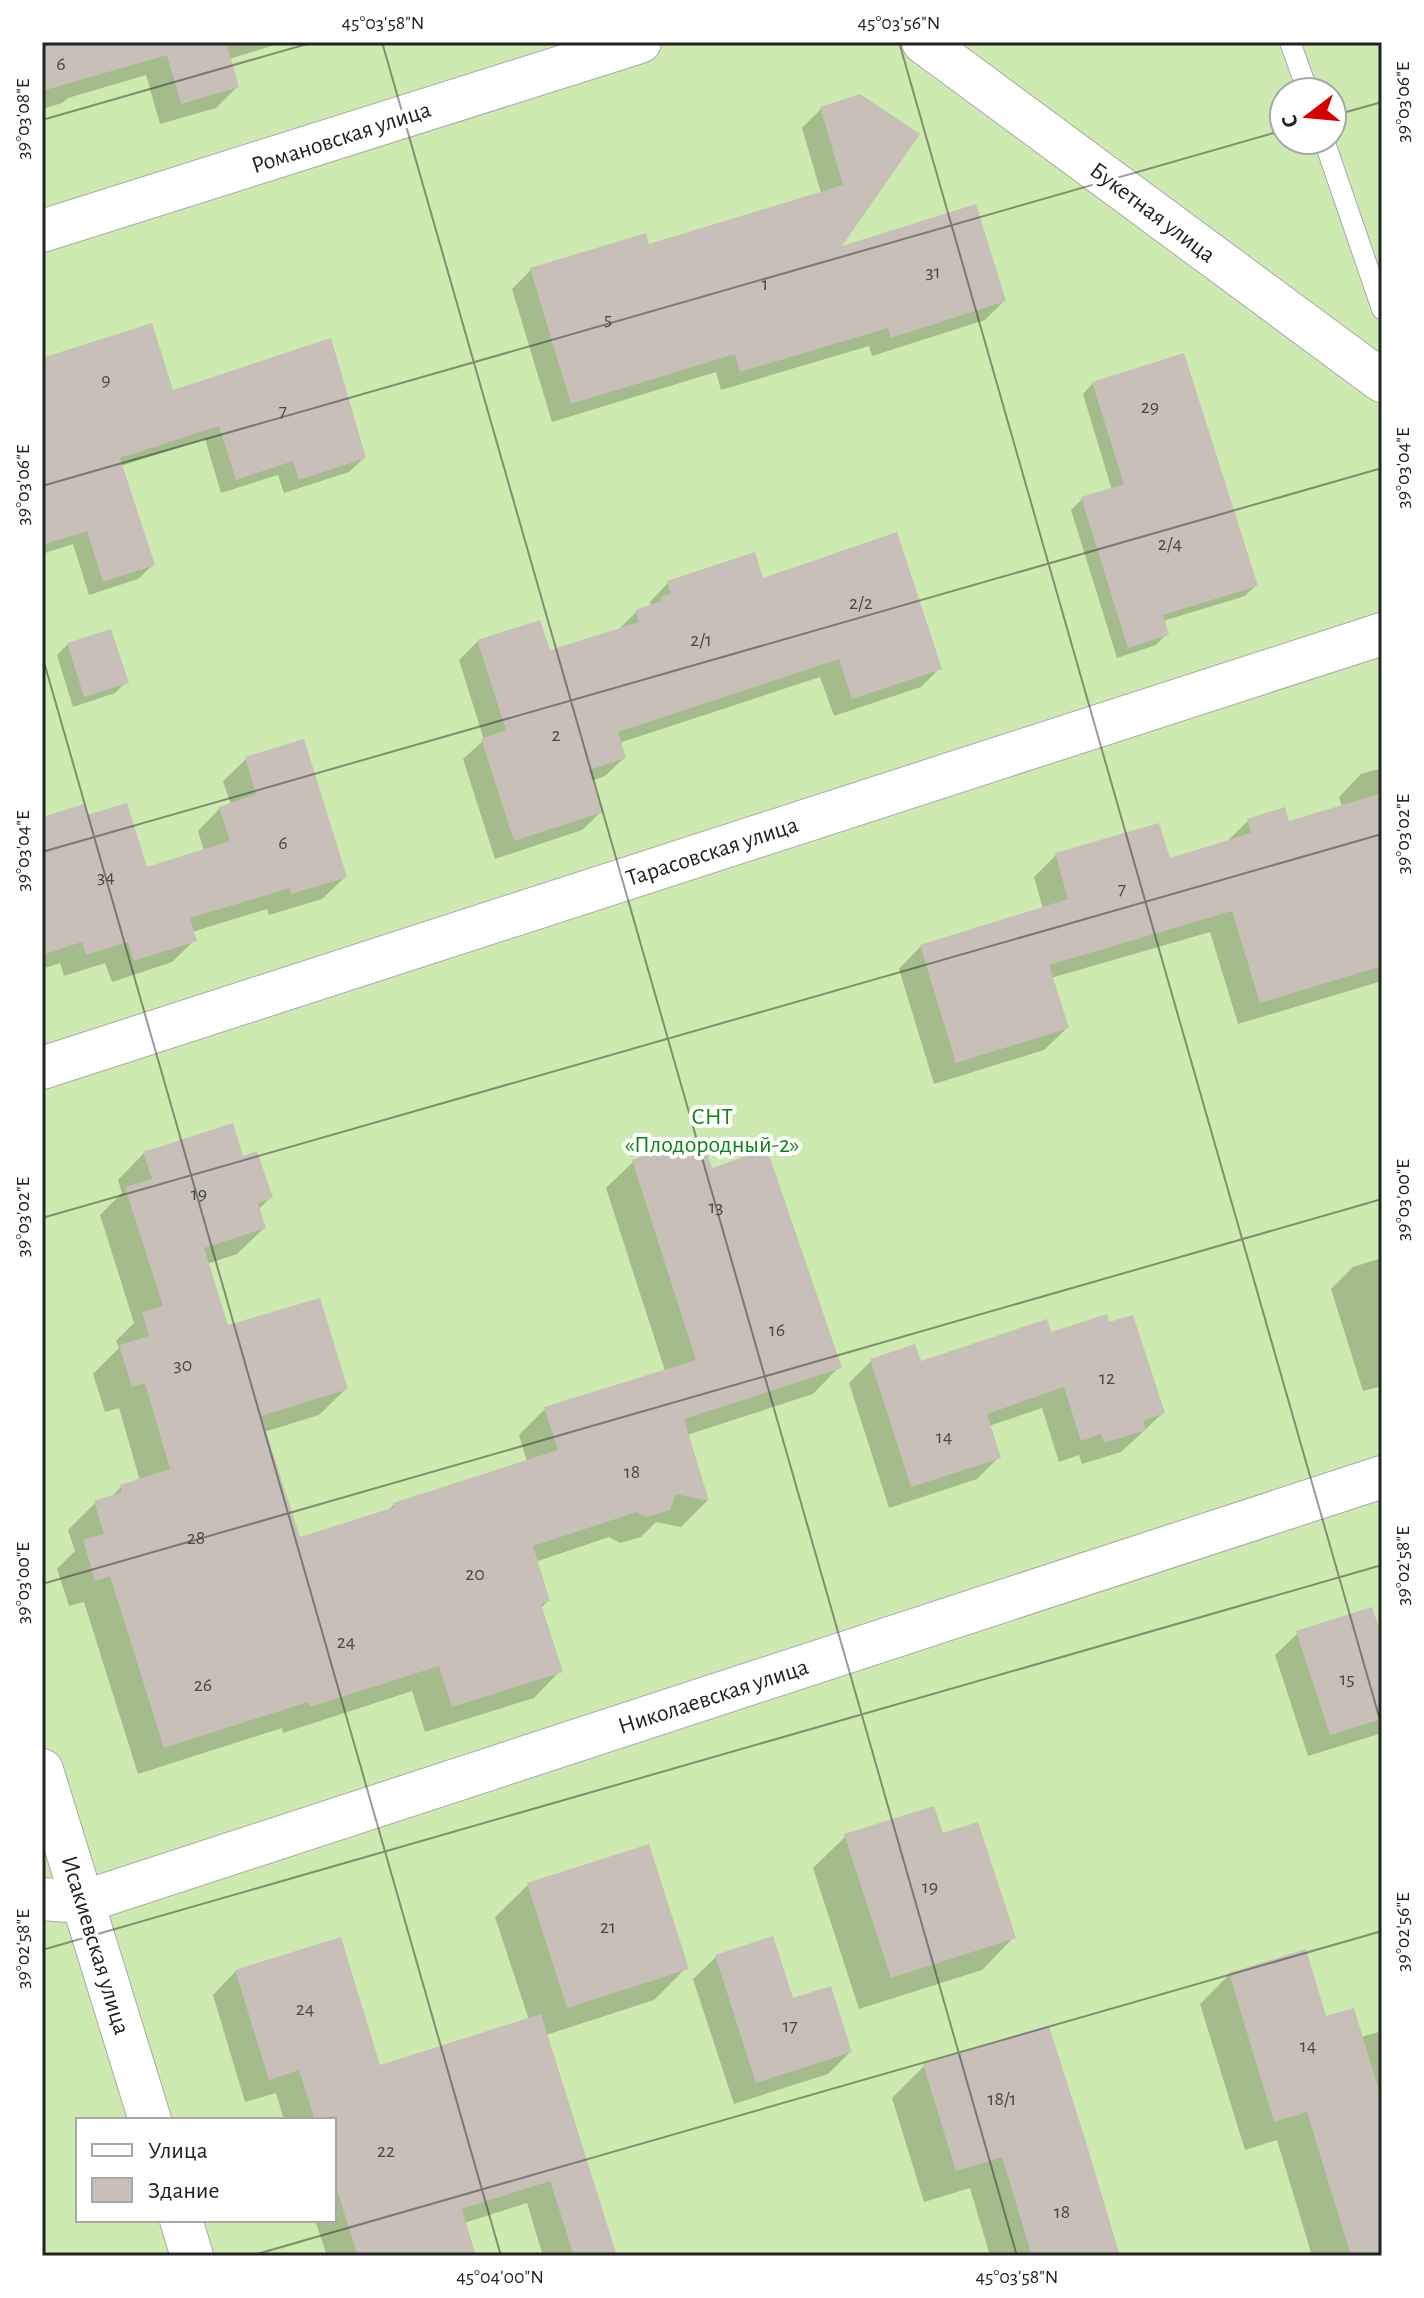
<svg xmlns="http://www.w3.org/2000/svg" width="1424" height="2298" viewBox="0 0 1424 2298" font-family="'Alegreya Sans',sans-serif">
<style>
.grass{fill:#cdebb0;fill-rule:evenodd}
.shadow{fill:#0003}
.building{fill:#c7bfb8}
.lines{fill:none;stroke-linecap:round;stroke-linejoin:round}
.lane-casing{stroke:#a9a9a9;stroke-width:22}
.street-casing{stroke:#a9a9a9;stroke-width:44}
.lane{stroke:#fff;stroke-width:20}
.street{stroke:#fff;stroke-width:42}
.ticks{fill:none;stroke:#222;stroke-width:2;stroke-opacity:0.45}
.labels{text-anchor:middle;stroke-width:8;stroke-linejoin:round;paint-order:stroke}
.number-label{font-size:20px;fill:#4b4948}
.street-label{font-size:24px;fill:#222;stroke:#fff}
.park-label{font-size:24px;fill:#0c8416;stroke:#fff}
.neatline{fill:none;stroke:#222;stroke-width:3}
.ticks-label{font-size:20px;text-anchor:middle;fill:#222}
</style>
<rect width="100%" height="100%" fill="#f2efe9"/>
<path class="grass" d="M42,42H1382V2256H42ZM1284,92H1332V140H1284ZM78,2120H334V2220H78Z"/>
<g class="shadow">
<path d="M56,42H284L229,59L237,87L216,108L160,124L146,75L68,98L62,103L42,109V46Z"/>
<path d="M860,97L837,250L1004,301L985,320L872,356L869,346L721,390L716,372L552,422L512,289L531,270L648,247L821,193L802,128L821,109Z"/>
<path d="M42,360L172,393L364,458L349,472L284,493L278,475L221,493L205,439L121,466L153,565L138,579L89,595L73,544L42,554Z"/>
<path d="M1093,383L1256,585L1245,596L1163,621L1167,634L1156,645L1117,658L1071,510L1082,499L1112,490L1083,394Z"/>
<path d="M761,580L940,668L921,687L834,716L820,677L619,743L624,758L605,776L591,781L601,812L582,830L495,859L463,759L484,740L459,660L478,641L548,653L617,631L636,612L651,607L650,602L668,583Z"/>
<path d="M68,644L126,682L115,693L73,707L57,655Z"/>
<path d="M246,759L345,877L322,899L269,915L267,909L192,932L195,940L172,962L112,982L105,963L64,976L60,963L42,969V819L86,817L146,870L204,851L198,831L220,808L231,805L223,781Z"/>
<path d="M1382,768V981L1238,1024L1210,932L1051,978L1067,1028L1044,1050L934,1084L899,969L921,946L1043,909L1034,877L1056,855L1169,860L1225,843L1248,821L1288,824L1342,807L1339,797L1361,774Z"/>
<path d="M144,1153L242,1159L270,1198L258,1210L264,1228L237,1254L207,1264L227,1328L346,1389L319,1415L264,1432L298,1540L387,1512L394,1504L527,1462L519,1435L545,1409L665,1371L606,1188L633,1162L711,1170L839,1367L813,1394L687,1435L707,1501L681,1527L656,1522L641,1537L620,1543L609,1537L535,1562L548,1601L541,1608L560,1671L534,1698L425,1732L412,1691L283,1733L282,1728L138,1774L84,1602L69,1606L57,1569L75,1551L68,1530L95,1503L110,1498L121,1487L140,1481L119,1408L105,1412L93,1374L119,1348L116,1341L134,1323L100,1215L122,1193L118,1180Z"/>
<path d="M1382,1258V1386L1363,1391L1331,1289L1353,1267Z"/>
<path d="M1108,1325L1163,1413L1121,1452L1082,1464L1079,1455L1059,1462L1042,1408L989,1426L999,1457L977,1479L889,1508L849,1383L871,1361L919,1363L1050,1334Z"/>
<path d="M1298,1633L1382,1644V1733L1308,1756L1275,1655Z"/>
<path d="M846,1836H941L1014,1937L982,1970L859,2009L813,1868Z"/>
<path d="M528,1885L686,1968L654,2000L546,2035L615,2256H543L527,2203L464,2223L474,2256H327L315,2220H334V2120H284L276,2093L245,2102L213,1995L236,1971L379,2067L529,2020L495,1917Z"/>
<path d="M716,1957L792,2001L850,2052L828,2074L734,2104L693,1979Z"/>
<path d="M1230,1974L1361,2037L1382,2031V2256H1312L1277,2140L1245,2150L1200,2004Z"/>
<path d="M924,2066L1118,2256H990L970,2188L924,2202L892,2098Z"/>
</g>
<g class="building">
<path d="M42,42H226L239,87L181,104L167,55L42,91Z"/>
<path d="M860,94L920,134L842,246L976,204L1006,301L891,338L888,328L740,372L735,354L571,404L530,268L646,233L649,244L843,185L820,107Z"/>
<path d="M152,323L173,390L331,338L366,458L299,480L293,461L236,480L219,426L120,458L155,565L103,582L87,531L42,545V358Z"/>
<path d="M1184,353L1258,586L1163,615L1169,635L1128,648L1081,497L1124,484L1092,382Z"/>
<path d="M897,532L942,669L852,699L839,659L618,732L626,758L589,770L603,812L514,841L481,739L506,730L477,640L540,620L550,650L639,622L635,610L662,601L661,597L671,594L667,581L755,552L763,578Z"/>
<path d="M111,629L129,683L84,697L67,643Z"/>
<path d="M304,739L347,877L291,894L290,888L190,918L197,941L134,961L128,942L86,955L82,942L42,955V817L84,804L87,815L127,803L147,867L230,841L219,807L256,794L245,757Z"/>
<path d="M1382,793V966L1260,1003L1232,911L1049,965L1069,1028L956,1063L920,945L1068,899L1055,853L1159,823L1170,858L1251,833L1247,819L1285,807L1289,821Z"/>
<path d="M233,1123L243,1156L257,1151L273,1198L258,1203L266,1228L204,1248L228,1325L320,1298L348,1389L261,1416L300,1537L395,1507L393,1503L558,1450L544,1407L696,1360L632,1160L702,1136L712,1168L767,1149L842,1368L684,1419L709,1501L676,1494L670,1510L647,1517L637,1512L533,1546L550,1601L541,1604L563,1672L452,1707L439,1666L310,1707L308,1702L164,1748L110,1576L95,1581L83,1540L104,1534L94,1501L122,1492L120,1485L170,1469L145,1383L132,1387L119,1345L149,1336L142,1312L163,1306L125,1187L152,1179L143,1152Z"/>
<path d="M1107,1314L1109,1322L1133,1315L1165,1413L1143,1421L1146,1430L1104,1443L1101,1434L1081,1441L1064,1387L987,1414L1001,1458L911,1487L870,1359L915,1344L921,1361L1047,1319L1051,1332Z"/>
<path d="M1372,1607L1382,1637V1719L1330,1735L1296,1631Z"/>
<path d="M934,1806L943,1833L978,1822L1016,1938L891,1978L844,1834Z"/>
<path d="M649,1844L689,1969L567,2008L527,1883Z"/>
<path d="M773,1936L793,1998L831,1986L852,2052L756,2083L715,1955Z"/>
<path d="M341,1937L380,2065L541,2014L617,2256H574L550,2181L462,2209L476,2256H358L334,2181V2120H315L299,2070L269,2080L235,1970Z"/>
<path d="M1306,1949L1326,2016L1354,2008L1382,2100V2256H1351L1307,2112L1274,2122L1229,1973Z"/>
<path d="M1049,2026L1086,2142L1120,2256H1032L1002,2157L956,2171L923,2064Z"/>
</g>
<g class="lines">
<defs>
<g id="lane">
<path d="M1290,42L1308,92"/>
<path d="M1324,140L1382,309"/>
</g>
<g id="street">
<path d="M923,42L1382,381"/>
<path d="M42,231L640,42"/>
<path d="M42,1068L1382,634"/>
<path d="M42,1770L150,2120"/>
<path d="M42,1899L83,1902L1382,1477"/>
<path d="M181,2220L192,2256"/>
</g>
</defs>
<use href="#lane" class="lane-casing"/>
<use href="#street" class="street-casing"/>
<use href="#lane" class="lane"/>
<use href="#street" class="street"/>
</g>
<path class="ticks" d="M382,42L1017,2256M899,42L1382,1727M1332,116L1382,102M42,120L314,42M42,486L1284,130M42,655L501,2256M42,852L1382,468M42,1218L1382,834M42,1584L1382,1199M42,1950L1382,1565M250,2256L1382,1931"/>
<g class="labels">
<g class="number-label">
<text x="61" y="70">6</text>
<text x="933" y="278">31</text>
<text x="765" y="290">1</text>
<text x="608" y="325">5</text>
<text x="106" y="386">9</text>
<text x="1150" y="413">29</text>
<text x="283" y="417">7</text>
<text x="1170" y="550">2/4</text>
<text x="861" y="609">2/2</text>
<text x="701" y="646">2/1</text>
<text x="556" y="741">2</text>
<text x="283" y="849">6</text>
<text x="106" y="883">34</text>
<text x="1122" y="895">7</text>
<text x="199" y="1200">19</text>
<text x="716" y="1213">13</text>
<text x="777" y="1336">16</text>
<text x="183" y="1371">30</text>
<text x="1107" y="1384">12</text>
<text x="944" y="1443">14</text>
<text x="632" y="1478">18</text>
<text x="196" y="1544">28</text>
<text x="475" y="1580">20</text>
<text x="346" y="1648">24</text>
<text x="1347" y="1685">15</text>
<text x="203" y="1691">26</text>
<text x="930" y="1893">19</text>
<text x="608" y="1933">21</text>
<text x="305" y="2015">24</text>
<text x="790" y="2032">17</text>
<text x="1308" y="2052">14</text>
<text x="1002" y="2105">18/1</text>
<text x="386" y="2157">22</text>
<text x="1062" y="2218">18</text>
</g>
<g class="street-label">
<text transform="translate(341 137) rotate(-18)" y="8">Романовская улица</text>
<text transform="translate(1153 212) rotate(37)" y="8">Букетная улица</text>
<text transform="translate(712 851) rotate(-18)" y="8">Тарасовская улица</text>
<text transform="translate(713 1696) rotate(-18)" y="8">Николаевская улица</text>
<text transform="translate(96 1945) rotate(73)" y="8">Исакиевская улица</text>
</g>
<g class="park-label">
<text x="712" y="1124">СНТ<tspan x="712" dy="28">«Плодородный-2»</tspan></text>
</g>
</g>
<rect width="1424" height="2298" fill="none" stroke="#ffffff" stroke-width="88"/>
<rect x="76" y="2118" width="260" height="104" fill="#ffffff" stroke="#a7a7a7" stroke-width="2"/>
<rect x="92" y="2144" width="40" height="12" fill="#ffffff" stroke="#a7a7a7" stroke-width="2"/>
<text x="148" y="2158" font-size="24" fill="#222222">Улица</text>
<rect x="92" y="2178" width="40" height="24" fill="#c7bfb8" stroke="#a7a7a7" stroke-width="2"/>
<text x="148" y="2198" font-size="24" fill="#222222">Здание</text>
<g transform="translate(1308 116) rotate(254)"><circle r="38" fill="#ffffff" stroke="#a7a7a7" stroke-width="2"/>
<path d="M0-6L14 30L0 20L-14 30Z" fill="#d40000"/>
<text y="-12" font-size="22" font-weight="bold" text-anchor="middle" fill="#222222">С</text>
</g>
<rect x="44" y="44" width="1336" height="2210" class="neatline"/>
<g class="ticks-label">
<text x="383" y="29">45°03'58"N</text>
<text x="899" y="29">45°03'56"N</text>
<text transform="translate(1402 102) rotate(-90)" y="7">39°03'06"E</text>
<text transform="translate(22 119) rotate(-90)" y="7">39°03'08"E</text>
<text transform="translate(1402 468) rotate(-90)" y="7">39°03'04"E</text>
<text transform="translate(22 485) rotate(-90)" y="7">39°03'06"E</text>
<text transform="translate(1402 834) rotate(-90)" y="7">39°03'02"E</text>
<text transform="translate(22 851) rotate(-90)" y="7">39°03'04"E</text>
<text transform="translate(1402 1200) rotate(-90)" y="7">39°03'00"E</text>
<text transform="translate(22 1217) rotate(-90)" y="7">39°03'02"E</text>
<text transform="translate(1402 1566) rotate(-90)" y="7">39°02'58"E</text>
<text transform="translate(22 1583) rotate(-90)" y="7">39°03'00"E</text>
<text transform="translate(1402 1932) rotate(-90)" y="7">39°02'56"E</text>
<text transform="translate(22 1949) rotate(-90)" y="7">39°02'58"E</text>
<text x="500" y="2283">45°04'00"N</text>
<text x="1017" y="2283">45°03'58"N</text>
</g>
</svg>
